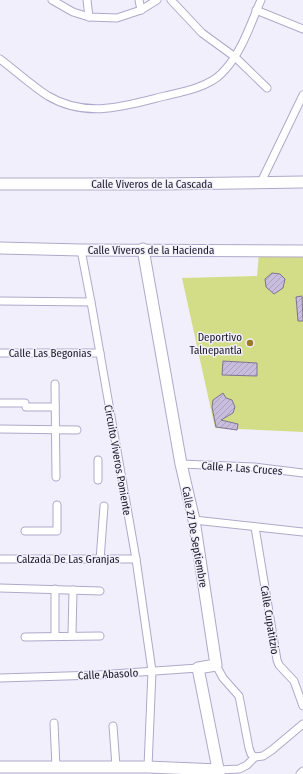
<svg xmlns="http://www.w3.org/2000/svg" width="303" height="774" viewBox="0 0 303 774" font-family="'Fira Sans Condensed',sans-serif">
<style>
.garden{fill:#d3dd87}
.building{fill:url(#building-hatch);stroke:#7f7391}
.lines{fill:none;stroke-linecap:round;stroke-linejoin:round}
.street-casing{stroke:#b0a8ca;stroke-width:9}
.secondary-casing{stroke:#b0a8ca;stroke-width:13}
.street{stroke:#fff;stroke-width:7}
.secondary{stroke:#fff;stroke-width:11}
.poi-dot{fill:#9c7a25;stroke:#f2effd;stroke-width:1.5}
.labels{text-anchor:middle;stroke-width:3;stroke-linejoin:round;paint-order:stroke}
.street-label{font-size:11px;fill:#1b1824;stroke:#f2effd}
.poi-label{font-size:11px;fill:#1b1824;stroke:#f2effd;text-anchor:end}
</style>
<defs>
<pattern id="building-hatch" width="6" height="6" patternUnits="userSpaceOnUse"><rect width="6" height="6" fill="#c9bdde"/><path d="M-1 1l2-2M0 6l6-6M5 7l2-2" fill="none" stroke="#aca2be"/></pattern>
</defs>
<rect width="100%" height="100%" fill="#f2effd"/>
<path class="garden" d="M259,253L303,254V432L215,428L182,278L257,276Z"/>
<g class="building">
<path d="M272,273L280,274L285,279L283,288L274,294L266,287L265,279Z"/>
<path d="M302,296L303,321H298L296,297Z"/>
<path d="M223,361L257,363V376L222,375Z"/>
<path d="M223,393L226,398L232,400L235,407L233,413L221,420L238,424L237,430L216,427L212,407L213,400Z"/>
</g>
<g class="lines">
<defs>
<g id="street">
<path d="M52,0L73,12L89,17L117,18L141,10L157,0"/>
<path d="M87,0L89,17"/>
<path d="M139,0L141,10"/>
<path d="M171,0L202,33L235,57L267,88"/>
<path d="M256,10L303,29"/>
<path d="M0,59C16,71 31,85 48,96C87,119 125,106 165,96C182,92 208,87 221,74C241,55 250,25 261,0"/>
<path d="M261,182L303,95"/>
<path d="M81,250L91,302L136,559L152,671L148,767"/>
<path d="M0,301L91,302"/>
<path d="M0,353H100"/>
<path d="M55,384L56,477"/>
<path d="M0,403H25"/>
<path d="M26,407H55"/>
<path d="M0,429L77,430"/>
<path d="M98,460V480"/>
<path d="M181,464L254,467L303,473"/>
<path d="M194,520L303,532"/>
<path d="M255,527L277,660L279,665L294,681L303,706"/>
<path d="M25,531H57V505"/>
<path d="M0,559H136"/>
<path d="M100,560L104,506"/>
<path d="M0,588L100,591"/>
<path d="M72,635L73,590"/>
<path d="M55,636V589"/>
<path d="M25,637L100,636"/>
<path d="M216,665L223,678L239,696L249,748L251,754L255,757"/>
<path d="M0,678L98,675L198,668"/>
<path d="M54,723L56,767"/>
<path d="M113,726L116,766"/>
<path d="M219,770L239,769L247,765L255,757L263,756L272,750L303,724"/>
<path d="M300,774L303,771"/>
</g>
<g id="secondary">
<path d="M0,184H162L303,182"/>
<path d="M0,248L81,250L303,251"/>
<path d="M143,249L181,464L194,520L216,665L198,668L219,774"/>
<path d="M0,767H148L219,770"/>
</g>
</defs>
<use href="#street" class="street-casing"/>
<use href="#secondary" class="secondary-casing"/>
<use href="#street" class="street"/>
<use href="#secondary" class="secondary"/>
</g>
<circle class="poi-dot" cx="250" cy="343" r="4"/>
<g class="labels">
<g class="street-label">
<text x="152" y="188">Calle Viveros de la Cascada</text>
<text x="151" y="254">Calle Viveros de la Hacienda</text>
<text x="50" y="357">Calle Las Begonias</text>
<text transform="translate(118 460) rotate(80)" y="4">Circuito Viveros Poniente</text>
<text transform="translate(242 468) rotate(4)" y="4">Calle P. Las Cruces</text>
<text transform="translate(195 537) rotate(80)" y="4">Calle 27 De Septiembre</text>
<text x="68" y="563">Calzada De Las Granjas</text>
<text transform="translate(270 620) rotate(81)" y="4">Calle Cupatitzio</text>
<text transform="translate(108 674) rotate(-3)" y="4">Calle Abasolo</text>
</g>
<g class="poi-label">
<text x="242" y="341">Deportivo<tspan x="242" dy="13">Talnepantla</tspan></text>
</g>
</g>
</svg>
